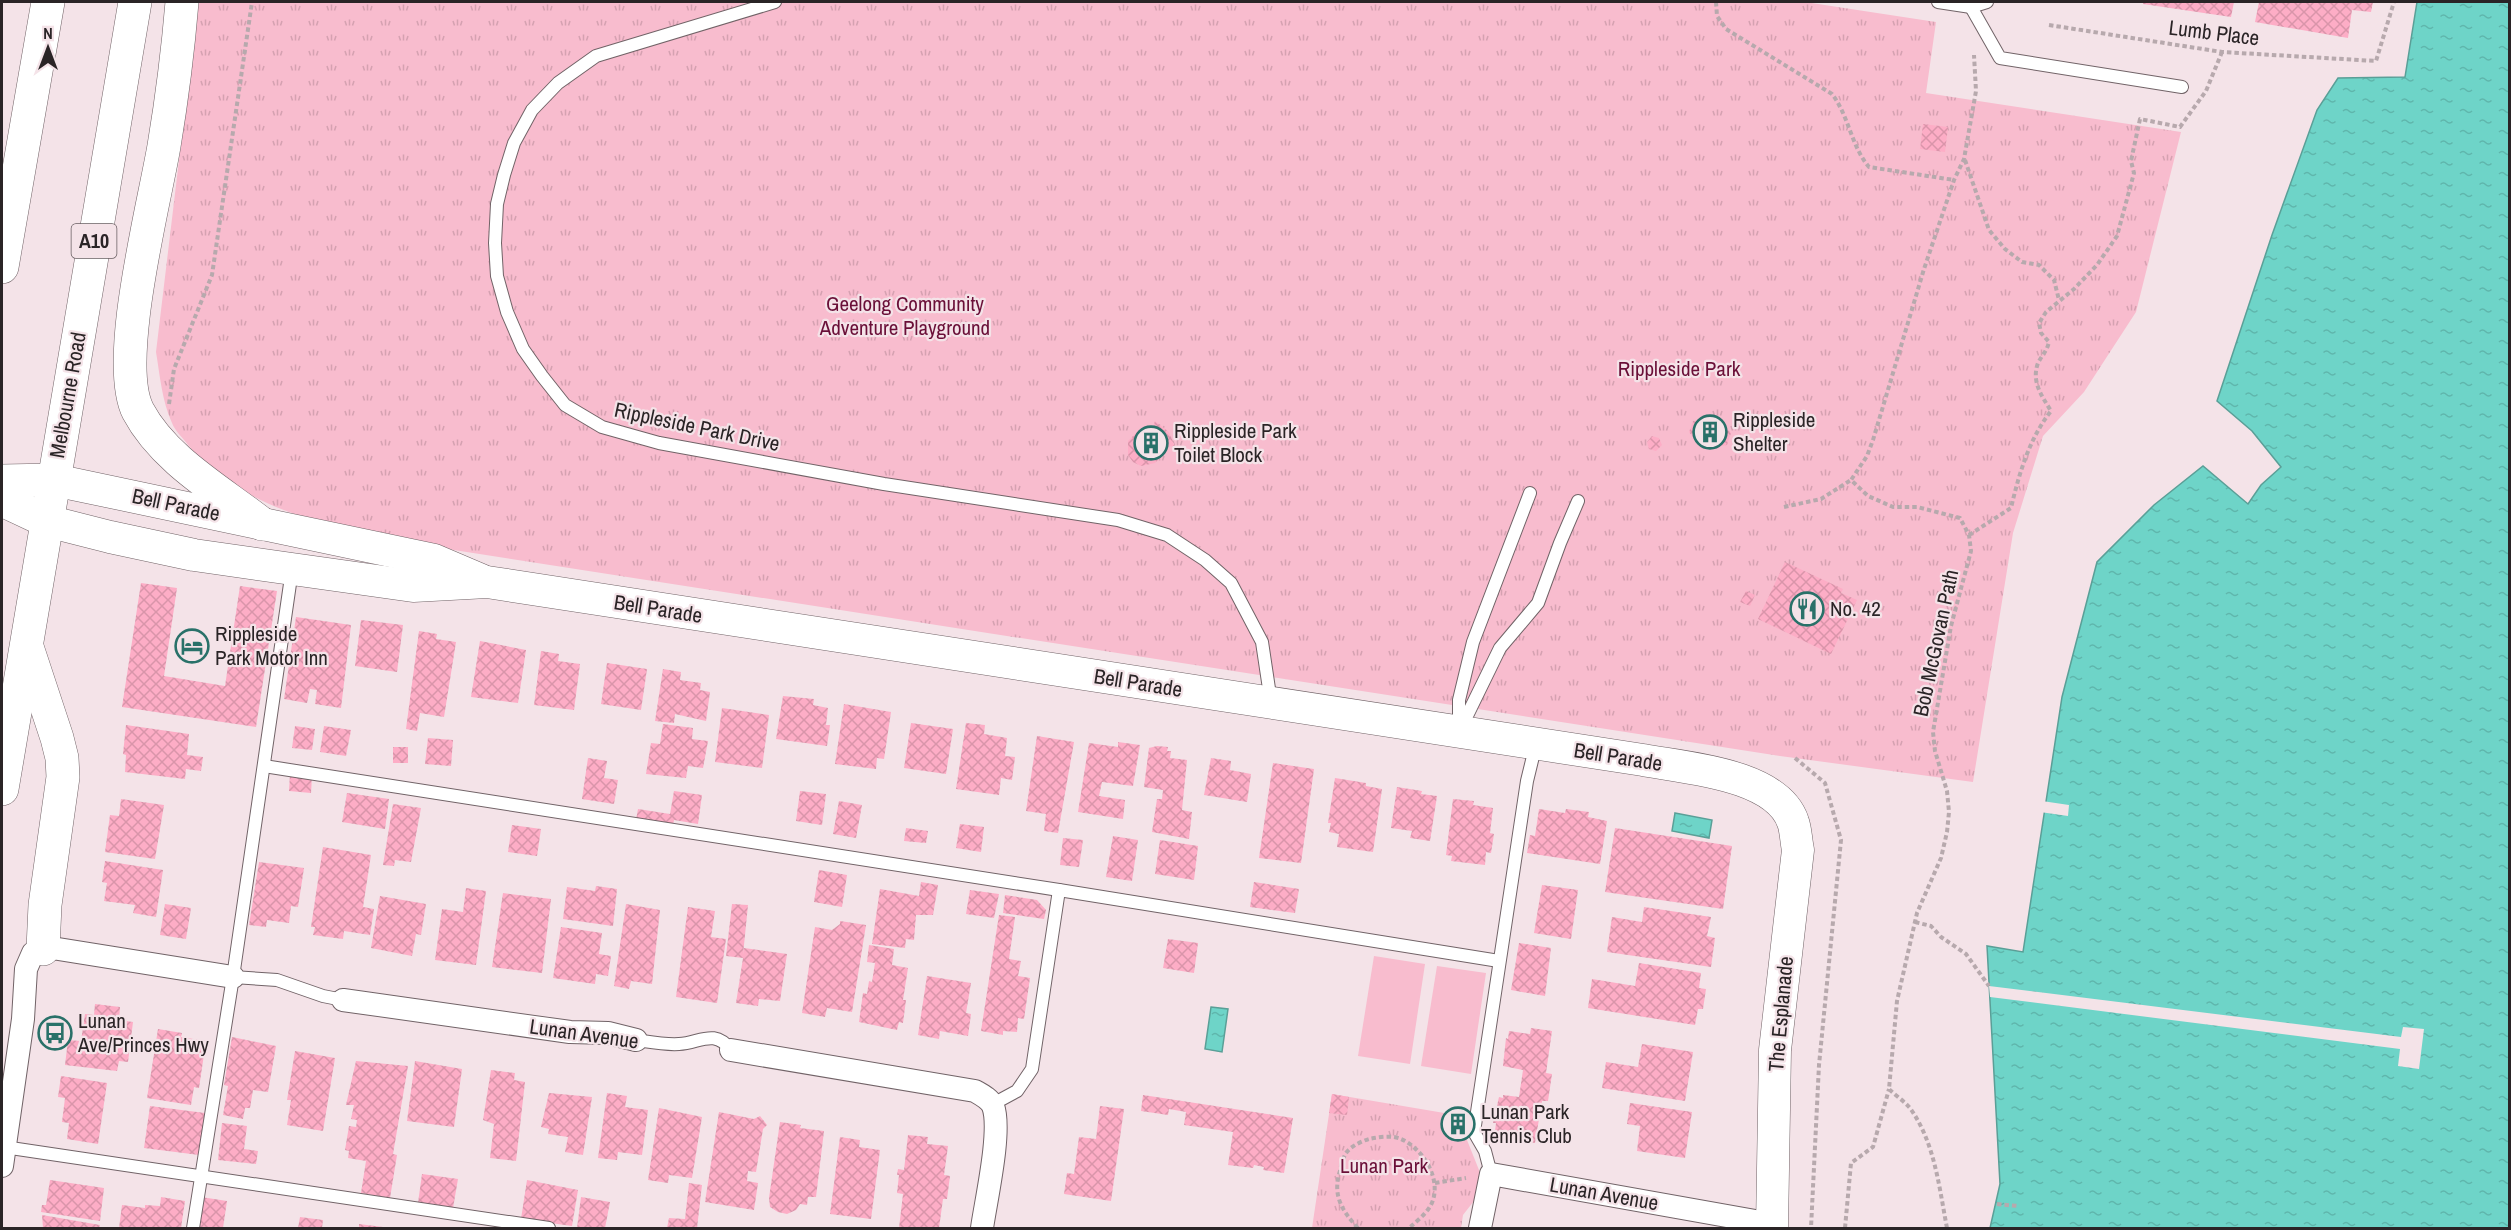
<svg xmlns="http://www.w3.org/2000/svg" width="2511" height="1230" viewBox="0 0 2511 1230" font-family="'Archivo Narrow',sans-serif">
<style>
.park{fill:url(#park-tufts)}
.pitch{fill:#f8bcce}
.water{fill:url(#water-ripples);stroke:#5a9f97;stroke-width:1.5}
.pier{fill:#f4e3e8}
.building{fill:url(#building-cross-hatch)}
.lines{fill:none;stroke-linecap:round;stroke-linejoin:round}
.lane-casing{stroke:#716367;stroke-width:14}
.street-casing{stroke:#716367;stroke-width:24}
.secondary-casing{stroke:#716367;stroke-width:33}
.highway-casing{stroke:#716367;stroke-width:34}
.path{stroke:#b7a9ad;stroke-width:4;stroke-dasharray:4.5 3;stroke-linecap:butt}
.lane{stroke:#fff;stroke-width:12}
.street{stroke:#fff;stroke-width:22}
.secondary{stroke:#fff;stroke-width:32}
.highway{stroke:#fff;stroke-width:33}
.labels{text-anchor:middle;stroke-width:4.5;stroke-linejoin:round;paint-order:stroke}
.shield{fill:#f4e3e8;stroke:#675d60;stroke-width:1.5}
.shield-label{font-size:20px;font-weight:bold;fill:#2a2426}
.street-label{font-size:21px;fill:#2a2426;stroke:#f4e3e8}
.park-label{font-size:21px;fill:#6a0f38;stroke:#f4e3e8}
.poi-label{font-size:21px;fill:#2a2426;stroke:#f4e3e8;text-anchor:start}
</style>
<defs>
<pattern id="park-tufts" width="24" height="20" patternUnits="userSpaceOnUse" patternTransform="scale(1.5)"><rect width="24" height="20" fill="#f8bcce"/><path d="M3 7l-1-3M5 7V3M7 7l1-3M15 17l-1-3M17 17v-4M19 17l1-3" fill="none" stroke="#d5a1b1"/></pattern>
<pattern id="water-ripples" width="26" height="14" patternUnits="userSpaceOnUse" patternTransform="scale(1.5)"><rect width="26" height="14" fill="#6ed4c8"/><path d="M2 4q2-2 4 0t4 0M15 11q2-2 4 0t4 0" fill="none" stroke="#5fb6ac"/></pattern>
<pattern id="building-cross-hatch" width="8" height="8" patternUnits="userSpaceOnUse" patternTransform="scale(1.5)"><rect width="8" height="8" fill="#fdadc6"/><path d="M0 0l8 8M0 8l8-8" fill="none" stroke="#d995aa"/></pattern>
</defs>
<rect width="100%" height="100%" fill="#f4e3e8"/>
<g class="park">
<path d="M198,2H1805L1936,22L1926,93L2181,132L2136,312L2084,392L2043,436L2013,533L1973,782L1780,756L396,541C322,524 239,507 188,445C183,438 175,431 172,423C162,401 160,376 156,352Z"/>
<path d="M1332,1094L1468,1117L1465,1135L1481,1175L1477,1197L1463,1215L1461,1228H1312Z"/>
</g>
<g class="pitch">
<path d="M1374,956L1425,964L1410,1064L1358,1056Z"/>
<path d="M1437,966L1486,973L1471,1074L1421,1066Z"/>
</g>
<g class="water">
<path d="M2417,2H2509V1228H1990L2000,1184L1987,946L2023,952L2062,697L2097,562L2154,505L2203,466L2248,504L2261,485L2281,467L2252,431L2217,401L2272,235L2317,110L2338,78L2405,77Z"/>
<path d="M1675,813L1712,820L1709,838L1672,831Z"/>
<path d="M1211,1007L1228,1009L1222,1052L1205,1049Z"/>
</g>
<g class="pier">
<path d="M2042,801L2069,805L2068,816L2040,812Z"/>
<path d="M1989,986L2401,1037L2403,1027L2424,1029L2419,1069L2398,1066L2400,1049L1990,997Z"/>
</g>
<g class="building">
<path d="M2143,2H2234L2231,17L2143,4Z"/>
<path d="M2259,2H2373L2371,12L2352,10L2348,38L2255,22Z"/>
<path d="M1923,124L1948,127L1945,152L1920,149Z"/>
<path d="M1704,419L1723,425L1731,433L1727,445L1716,447L1696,441L1689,432L1693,421Z"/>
<path d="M1155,421L1169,432L1175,446L1164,447L1162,456L1155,463L1141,466L1133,462L1128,455V441L1138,431L1152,430Z"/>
<path d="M1652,436L1659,438L1662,445L1656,451L1649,449L1647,442Z"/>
<path d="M1785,562L1843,589L1841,593L1857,600L1831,654L1758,619Z"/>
<path d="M141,583L177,588L164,676L225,686L240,586L277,591L256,727L122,707Z"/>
<path d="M1746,591L1755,595L1750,606L1740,602Z"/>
<path d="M296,617L351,625L341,708L315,704L317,690L310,689L307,703L284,699Z"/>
<path d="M361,620L403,625L397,672L355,666Z"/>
<path d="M419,631L437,634L436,639L456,642L444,717L420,713L417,731L406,729Z"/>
<path d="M480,641L526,650L518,703L471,697Z"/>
<path d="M541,651L559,654L558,661L580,664L574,710L534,705Z"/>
<path d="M607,663L647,669L641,710L601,704Z"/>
<path d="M663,669L681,672L680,680L701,683L700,690L710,692L706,721L675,714L674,723L655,721Z"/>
<path d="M783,696L814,699L813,705L828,708L826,725H830L827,746L776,739Z"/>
<path d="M844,704L891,712L884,759L877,758L876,769L835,764Z"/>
<path d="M722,708L769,715L762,768L715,762Z"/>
<path d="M911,723L953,729L946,774L904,768Z"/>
<path d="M966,723L985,725L984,734L1007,738L1005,756L1015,757L1012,780L1001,778L999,795L956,789Z"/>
<path d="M663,724L693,728L692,739L708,741L703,768L688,766L686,778L646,774L651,743L660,744Z"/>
<path d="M126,725L189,734L187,755L203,757L201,771L186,769L185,779L125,772L126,755L123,754Z"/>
<path d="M295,726L315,729L312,750L292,748Z"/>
<path d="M324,726L351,730L346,756L320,752Z"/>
<path d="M1037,736L1074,742L1058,833L1044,831L1046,814L1026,811Z"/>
<path d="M428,738L453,740L451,766L425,764Z"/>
<path d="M1118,742L1140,745L1133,786L1102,782L1099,796L1125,800L1123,819L1078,812L1089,743L1118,747Z"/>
<path d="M1157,746L1168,747L1167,751H1171L1170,758L1187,760L1182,810L1192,812L1189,839L1152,832L1157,799H1162L1163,790L1144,787L1149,748Z"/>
<rect x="393" y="747" width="15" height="16"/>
<path d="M588,758L607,761L604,778L618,780L614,804L582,799Z"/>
<path d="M1211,758L1231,761L1230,770L1251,774L1247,802L1204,795Z"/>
<path d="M1273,763L1314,769L1301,863L1259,858Z"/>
<path d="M290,774L312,776L311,793L289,791Z"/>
<path d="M1335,778L1366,783V786L1382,789L1373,852L1337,847L1339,834L1329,832L1331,823H1328Z"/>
<path d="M1397,787L1422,791L1421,794L1437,796L1430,841L1410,838L1412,831L1391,828Z"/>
<path d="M674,791L702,795L698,824L674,820L673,825L636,820L638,809L670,814Z"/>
<path d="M800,791L826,794L822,825L796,821Z"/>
<path d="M347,793L389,799L385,829L342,822Z"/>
<path d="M121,799L164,805L155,859L105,852L110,815L119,816Z"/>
<path d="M1453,799L1474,801L1473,805L1493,808L1490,833L1494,834L1491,853L1486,852L1485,865L1451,861L1452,856L1446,855Z"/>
<path d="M839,801L862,805L856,838L833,834Z"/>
<path d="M393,804L421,808L411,862L395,860L394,866L383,865Z"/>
<path d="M1539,809L1565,813L1566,809L1589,812L1588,817L1607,821L1600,864L1527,853L1530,835L1535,836Z"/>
<path d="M960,824L984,827L981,852L956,848Z"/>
<path d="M512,825L541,829L537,856L508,852Z"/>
<path d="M906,828L928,831L926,843L904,841Z"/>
<path d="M1615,828L1732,846L1723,909L1605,892Z"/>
<path d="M1113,836L1138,840L1132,881L1106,877Z"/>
<path d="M1063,838L1083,840L1079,867L1060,865Z"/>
<path d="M1160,840L1198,846L1194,880L1155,874Z"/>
<path d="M323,847L371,855L363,907L374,909L370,935L344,931L343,939L313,935L315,927H311Z"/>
<path d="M105,861L163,870L156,917L133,913L135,905L104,901L107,883L102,882Z"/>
<path d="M259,862L304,868L298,907L291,906L289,923L267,920L266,927L249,925Z"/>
<path d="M819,870L847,875L842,907L814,902Z"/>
<path d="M921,882L938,885L933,915H916L914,940L906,939L905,948L872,944L880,889L919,896Z"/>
<path d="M1254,882L1299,889L1295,913L1250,907Z"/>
<path d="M1542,885L1578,890L1571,939L1534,933Z"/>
<path d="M596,886L617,889L613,926L563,919L567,887L595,891Z"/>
<path d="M466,888L486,891L476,965L435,960L442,909L463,912Z"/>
<path d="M970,890L999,894L994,918L966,914Z"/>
<path d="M503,893L551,899L542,973L492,967Z"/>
<path d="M1005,895L1037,900L1046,910L1044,919L1003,913Z"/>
<path d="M380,896L426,904L421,935L416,934L412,956L371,948Z"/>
<path d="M165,904L191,908L186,939L160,935Z"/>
<path d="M626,904L660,910L652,984L631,981L629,989L614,986Z"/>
<path d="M732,904L748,905L743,955L744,948L787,954L780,1001L759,999L758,1006L736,1003L743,958L726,956Z"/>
<path d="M688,907L715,911L711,937L726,939L717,1003L676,997Z"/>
<path d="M1644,907L1711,917L1707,936L1715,938L1711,967L1607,952L1612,917L1642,922Z"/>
<path d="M999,915L1015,917L1009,959L1021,961L1018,976L1030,978L1024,1019L1018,1018L1017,1032L1003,1031V1035L981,1031Z"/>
<path d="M840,921L866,925L852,1012L827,1008L825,1017L802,1013L815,927L832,930L840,924Z"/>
<path d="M561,927L602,933L599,954L611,956L608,976L596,974L595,984L553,978Z"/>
<path d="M1168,939L1198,943L1194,973L1163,968Z"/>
<path d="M1519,943L1551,948L1545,996L1511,990Z"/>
<path d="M869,945L894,949L892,965L908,968L903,1000H906L903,1023L899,1022L897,1030L859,1022L863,993L867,994L869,981L872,982L875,963L867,962Z"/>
<path d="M1639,963L1701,973L1699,988L1706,989L1703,1009H1698L1695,1025L1588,1008L1592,979L1635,986Z"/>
<path d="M927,976L971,983L966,1013L971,1014L968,1036L940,1031L939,1039L918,1035Z"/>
<path d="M95,1004L120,1007L119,1020L133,1022L128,1062L119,1061L117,1071L65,1065L68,1040L81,1041L85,1014L94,1015Z"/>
<path d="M1531,1028L1552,1031L1546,1073L1552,1074L1548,1101H1542L1535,1143L1515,1140L1516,1134L1495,1131L1496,1123H1493L1499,1097L1503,1098V1095L1519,1097L1523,1070L1503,1066L1506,1038L1508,1039L1509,1031L1530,1034Z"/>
<path d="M158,1029L182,1033L181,1037L206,1041L199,1088L194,1087L191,1105L147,1098Z"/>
<path d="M232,1037L276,1046L268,1092L253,1090L250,1108H245L243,1119L223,1115L228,1086L224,1085Z"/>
<path d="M1642,1044L1693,1052L1685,1101L1602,1088L1606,1062L1638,1067Z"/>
<path d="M295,1051L335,1058L323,1131L287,1125L291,1100H287Z"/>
<path d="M356,1061L408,1066L393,1154L397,1155L390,1198L361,1193L366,1161L348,1158L349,1151L345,1150L349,1126L356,1127L357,1120L351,1119L354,1105H346Z"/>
<path d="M415,1061L462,1069L454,1127L407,1121Z"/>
<path d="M491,1070L515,1073L514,1080L525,1082L516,1161L490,1158L494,1124L483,1120Z"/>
<path d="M61,1076L107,1083L98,1144L67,1139L69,1123L62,1122L65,1098L58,1097Z"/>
<path d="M549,1093L592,1097L583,1155L565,1152L568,1137L548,1134L549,1129L541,1127Z"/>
<path d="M607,1093L627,1096L625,1107L648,1110L642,1155L618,1152L617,1160L598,1158Z"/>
<path d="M1332,1094L1349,1097L1347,1115L1329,1113Z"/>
<path d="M1143,1095L1293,1118L1284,1173L1263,1170L1264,1167L1254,1165L1253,1168L1228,1165L1233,1132L1184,1125L1186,1112L1169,1109L1168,1115L1141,1111Z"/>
<path d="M1630,1103L1692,1112L1685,1158L1637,1151L1640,1126L1627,1124Z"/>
<path d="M150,1106L205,1113L199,1155L144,1148Z"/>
<path d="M1100,1106L1124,1109L1111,1201L1064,1194L1067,1173L1074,1174L1079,1137L1096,1139Z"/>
<path d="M659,1108L702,1117L692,1178L669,1175L668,1183L648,1180Z"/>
<path d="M719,1112L754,1119L760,1116L767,1125L763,1129L756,1172L748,1171L747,1181L758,1183L754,1210L705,1202Z"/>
<path d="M1450,1114L1468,1117L1465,1135L1448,1132Z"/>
<path d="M780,1122L801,1125L800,1128L824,1131L816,1197H808L807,1205L800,1204L796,1210L787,1214L778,1212L770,1207L769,1198Z"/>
<path d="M222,1123L247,1126L244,1149L258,1151L256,1164L218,1160Z"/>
<path d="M908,1135L928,1137L927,1144L948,1146L944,1175L950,1176L947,1199H943L939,1228H899L903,1194L897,1193L899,1175H897L898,1169L904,1170Z"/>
<path d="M840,1137L860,1140L859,1147L880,1150L871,1219L830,1214Z"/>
<path d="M422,1174L458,1179L453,1208L418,1203Z"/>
<path d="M50,1180L104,1188L100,1221L41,1212L42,1205H46Z"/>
<path d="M527,1180L578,1190L572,1226L521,1219Z"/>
<path d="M689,1183L702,1185L697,1228H667L669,1218L685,1219Z"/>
<path d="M161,1197L185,1201L181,1228H119L122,1205L145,1208V1205L160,1206Z"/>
<path d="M201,1197L227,1201L223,1228H197Z"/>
<path d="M581,1197L610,1202L605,1228H577Z"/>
<path d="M42,1215L100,1225L99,1228H43Z"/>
<path d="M300,1217L323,1220L322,1228H298Z"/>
<path d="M359,1224L383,1227V1228H359Z"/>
</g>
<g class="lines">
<defs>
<g id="lane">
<path d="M775,2L596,56L558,83L532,110L514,143L504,175L497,204L495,243L497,276L507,312L523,349L542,376L565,405L602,427L659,443L884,484L1118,520L1167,535L1205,560L1231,583L1262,642L1271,702"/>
<path d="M1938,2L1971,7L1987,2"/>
<path d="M1971,7L2000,58L2182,87"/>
<path d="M1460,730L1500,648L1538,603L1560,543L1578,501"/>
<path d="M1459,731V700L1473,642L1530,493"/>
<path d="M264,766L1059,890L1499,961"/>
<path d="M233,977L277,980L323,996L343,1000"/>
<path d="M636,1040C650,1042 665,1045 679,1044C700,1043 714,1028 731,1050"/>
<path d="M993,1104L1017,1091L1032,1069L1059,890"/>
<path d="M4,1147L549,1228"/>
<path d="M1491,1174L1485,1151L1474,1132L1527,781L1536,744"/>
<path d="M193,1228L233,977L292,570"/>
</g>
<g id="street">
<path d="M343,1000L570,1032L608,1033L636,1040"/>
<path d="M731,1050L975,1091C982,1095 990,1099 993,1106C1002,1130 986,1200 982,1228"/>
<path d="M2,1166L23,1019L26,969L33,953L52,948L233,977"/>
<path d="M1480,1228L1491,1174L1772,1224"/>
</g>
<g id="secondary">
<path d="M54,480L434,560L481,580"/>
<path d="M47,521L110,537L194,555L292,569L413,586L487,582L1643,760C1686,768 1777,774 1793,822C1796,830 1796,841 1798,850L1775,1050L1772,1228"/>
</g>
<g id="highway">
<path d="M182,2C178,50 172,98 164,146C154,205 113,362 138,411C164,460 220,491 262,524"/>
<path d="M2,267L48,2"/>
<path d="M2,481L54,480"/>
<path d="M2,500L47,521"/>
<path d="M28,650L57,738L62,758L63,777L45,905L43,949"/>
<path d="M2,789L135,2"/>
</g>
</defs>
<use href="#lane" class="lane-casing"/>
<use href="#street" class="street-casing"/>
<use href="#secondary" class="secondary-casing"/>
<use href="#highway" class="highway-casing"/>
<g class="path">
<path d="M1716,2L1717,16L1726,29L1832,94C1849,116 1851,146 1869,167L1954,180"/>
<path d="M2049,25L2222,52L2376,61L2394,2"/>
<path d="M1965,160L1989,230L2005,249L2022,262L2039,265L2054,280L2059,300"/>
<path d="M169,404L174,369L212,275L252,2"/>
<path d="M1784,507L1821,499L1851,480"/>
<path d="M1969,535L2011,508C2019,474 2029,439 2051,411C2042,396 2031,382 2038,363C2042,355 2047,351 2049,342L2041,333L2039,323L2046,312L2074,289L2097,265L2117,236L2134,173L2131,161L2140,119L2180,127L2206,91L2222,52"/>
<path d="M1795,758L1825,783L1841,840L1819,1065L1811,1228"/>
<path d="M1915,922L1931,926L1941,937L1966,954L1989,986"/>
<path d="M1435,1183L1466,1178"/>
<path d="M1997,1204L2018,1206"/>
<path d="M1358,1228C1342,1211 1332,1195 1340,1171C1341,1165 1343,1158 1346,1153C1351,1146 1362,1141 1369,1139C1379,1137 1392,1135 1401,1139C1424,1149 1443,1181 1431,1205C1426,1214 1416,1222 1409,1228"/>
<path d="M1845,1228L1851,1163L1873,1147L1889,1089"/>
<path d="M1947,1228C1939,1187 1935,1143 1910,1108C1904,1101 1895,1095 1889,1089L1897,1001L1917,913L1941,858L1947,832L1949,812L1947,791L1935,751L1933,732L1951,626L1971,551L1969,535L1960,518L1917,507H1893L1868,496L1851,480L1867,456L1873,440L1924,269L1954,180L1964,159L1976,91L1974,55"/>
</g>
<use href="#lane" class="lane"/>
<use href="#street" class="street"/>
<use href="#secondary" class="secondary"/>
<use href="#highway" class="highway"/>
</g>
<defs>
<symbol id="building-ring" viewBox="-11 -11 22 22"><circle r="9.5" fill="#f4e3e8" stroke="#297169" stroke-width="1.5"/><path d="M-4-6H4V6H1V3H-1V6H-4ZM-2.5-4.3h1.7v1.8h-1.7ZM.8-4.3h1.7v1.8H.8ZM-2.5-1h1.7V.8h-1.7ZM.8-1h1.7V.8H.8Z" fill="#297169"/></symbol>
<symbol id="restaurant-ring" viewBox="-11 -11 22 22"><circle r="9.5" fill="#f4e3e8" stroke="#297169" stroke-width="1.5"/><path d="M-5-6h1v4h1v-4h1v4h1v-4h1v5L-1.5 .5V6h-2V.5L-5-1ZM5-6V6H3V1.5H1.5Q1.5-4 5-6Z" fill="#297169"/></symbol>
<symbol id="hotel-ring" viewBox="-11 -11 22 22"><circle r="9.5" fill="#f4e3e8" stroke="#297169" stroke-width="1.5"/><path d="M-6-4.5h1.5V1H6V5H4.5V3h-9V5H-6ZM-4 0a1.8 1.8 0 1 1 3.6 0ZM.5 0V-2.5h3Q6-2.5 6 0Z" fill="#297169"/></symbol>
<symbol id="bus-ring" viewBox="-11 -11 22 22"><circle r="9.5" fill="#f4e3e8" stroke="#297169" stroke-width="1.5"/><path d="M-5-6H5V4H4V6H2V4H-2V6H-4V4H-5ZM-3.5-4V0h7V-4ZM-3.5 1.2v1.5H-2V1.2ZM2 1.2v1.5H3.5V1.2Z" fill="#297169"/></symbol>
</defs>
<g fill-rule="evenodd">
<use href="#building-ring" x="1691" y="413" width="38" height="38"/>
<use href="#building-ring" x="1132" y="424" width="38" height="38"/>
<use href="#restaurant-ring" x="1788" y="590" width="38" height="38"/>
<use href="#hotel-ring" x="173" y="627" width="38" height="38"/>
<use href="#bus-ring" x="36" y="1014" width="38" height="38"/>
<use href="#building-ring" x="1439" y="1105" width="38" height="38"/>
</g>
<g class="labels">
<rect class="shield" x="71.5" y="224" width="45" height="34" rx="4.5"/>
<g class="shield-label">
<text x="94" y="248">A10</text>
</g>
<g class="street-label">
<text transform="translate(2214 33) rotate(7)" y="7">Lumb Place</text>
<text transform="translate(68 395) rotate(-80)" y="7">Melbourne Road</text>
<text transform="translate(697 427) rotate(12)" y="7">Rippleside Park Drive</text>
<text transform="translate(176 505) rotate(12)" y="7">Bell Parade</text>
<text transform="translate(658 609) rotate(9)" y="7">Bell Parade</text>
<text transform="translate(1936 643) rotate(-78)" y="7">Bob McGovan Path</text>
<text transform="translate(1138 683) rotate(9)" y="7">Bell Parade</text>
<text transform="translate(1618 757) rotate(9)" y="7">Bell Parade</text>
<text transform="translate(1781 1014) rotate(-85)" y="7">The Esplanade</text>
<text transform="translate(584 1034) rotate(8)" y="7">Lunan Avenue</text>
<text transform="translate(1604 1194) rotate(10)" y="7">Lunan Avenue</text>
</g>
<g class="park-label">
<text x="905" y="311">Geelong Community<tspan x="905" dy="24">Adventure Playground</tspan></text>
<text x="1679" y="376">Rippleside Park</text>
<text x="1384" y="1173">Lunan Park</text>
</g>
<g class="poi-label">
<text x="1733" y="427">Rippleside<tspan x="1733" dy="24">Shelter</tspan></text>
<text x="1174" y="438">Rippleside Park<tspan x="1174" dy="24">Toilet Block</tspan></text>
<text x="1830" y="616">No. 42</text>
<text x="215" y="641">Rippleside<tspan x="215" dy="24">Park Motor Inn</tspan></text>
<text x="78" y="1028">Lunan<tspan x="78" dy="24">Ave/Princes Hwy</tspan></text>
<text x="1481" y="1119">Lunan Park<tspan x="1481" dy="24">Tennis Club</tspan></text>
</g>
</g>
<rect width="2511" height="1230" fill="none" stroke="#2a2426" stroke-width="6"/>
<g transform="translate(48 48)" stroke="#f4e3e8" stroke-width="4.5" paint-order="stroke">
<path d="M0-4.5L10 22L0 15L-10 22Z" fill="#2a2426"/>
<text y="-9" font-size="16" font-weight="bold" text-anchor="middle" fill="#2a2426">N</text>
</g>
</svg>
